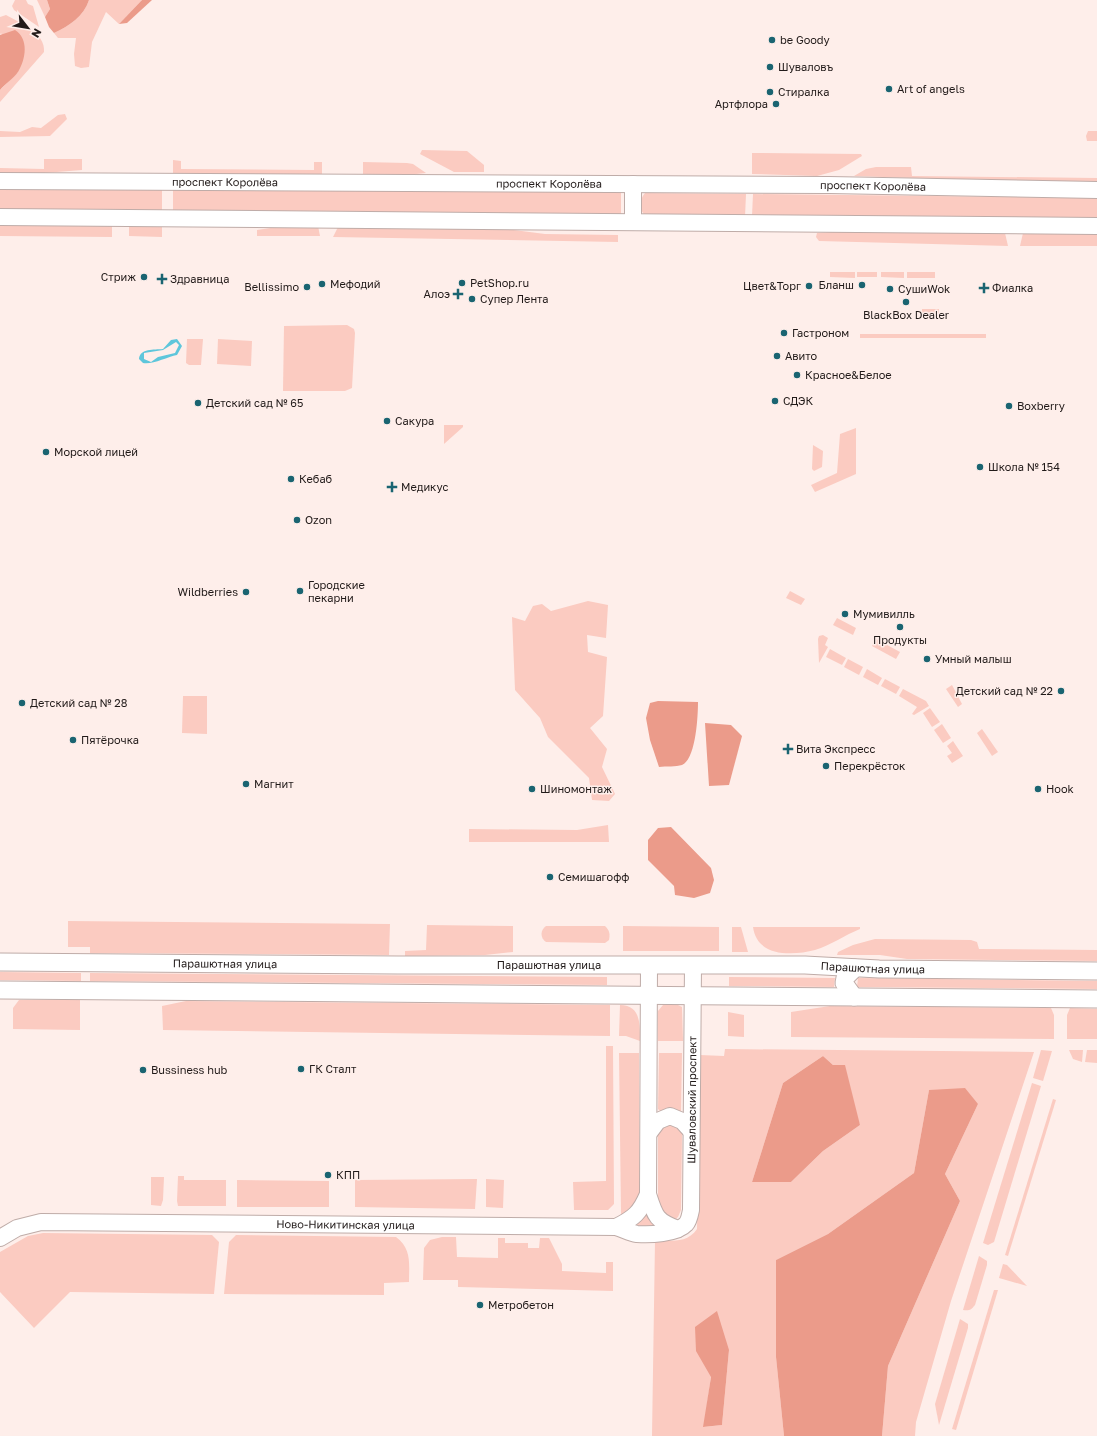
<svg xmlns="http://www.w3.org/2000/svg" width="1097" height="1436" viewBox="0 0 1097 1436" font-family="'Golos Text',sans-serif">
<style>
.green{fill:#fbcbc1;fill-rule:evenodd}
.forest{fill:#eb9b8a}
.water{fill:#5ec6db;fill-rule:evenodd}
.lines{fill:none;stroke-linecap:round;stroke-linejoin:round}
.secondary-casing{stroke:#bfaca8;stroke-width:18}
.primary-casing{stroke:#bfaca8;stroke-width:19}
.secondary{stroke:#fff;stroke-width:16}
.primary{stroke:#fff;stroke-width:17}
.poi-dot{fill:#1a6471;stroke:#feeeea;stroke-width:1.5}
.labels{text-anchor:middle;stroke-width:3;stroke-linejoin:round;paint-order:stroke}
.poi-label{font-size:11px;fill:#211a19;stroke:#feeeea;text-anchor:start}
.street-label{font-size:11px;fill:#211a19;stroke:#feeeea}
</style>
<rect width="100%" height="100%" fill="#feeeea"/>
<g class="green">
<path d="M15,0H26L28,4L33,6L39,27L14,10L12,6Z"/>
<path d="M37,0H47L50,9L45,17Z"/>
<path d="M89,0H142L119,24L106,12L92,42L89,67L81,68L75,66L74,54L76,38H58L54,33C69,26 84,16 89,0Z"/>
<path d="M6,15C20,23 46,33 44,52L0,102V90L18,72L1,33L0,35V17Z"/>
<path d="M65,114L67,119L50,136L0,137V131L20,132L32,127L41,128L58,115Z"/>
<path d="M1088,131H1097V141H1087L1086,136Z"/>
<path d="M422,150L467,151L484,165V172H454L420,154Z"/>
<path d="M752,153L861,154L862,156L839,170L817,176L752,174Z"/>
<path d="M44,159H82V170L44,173L0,174V168L44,169Z"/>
<path d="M173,160L181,161V169L314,170V162H322V177L173,175Z"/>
<path d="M363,162L407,163L413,164L426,173L388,177H363Z"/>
<path d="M876,167H911L912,176L1097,178V184L854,176L866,169Z"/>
<path d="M0,187L162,188V211L0,210Z"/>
<path d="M173,188L621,192V215L173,211Z"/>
<path d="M645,193L746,194L745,217L646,216C638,210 639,200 645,193Z"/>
<path d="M753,194L1097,198V220L752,216Z"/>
<path d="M5,224L112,225V237L0,236V226Z"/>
<path d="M129,225L162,226V237L129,236Z"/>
<path d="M284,226H318L320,236H257V230Z"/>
<path d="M338,227L507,229L545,234L618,235V242L333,237Z"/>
<path d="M846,231L1005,233L1008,246L819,241L816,237L817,233Z"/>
<path d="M1023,233L1097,234V246H1020Z"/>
<path d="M830,272H855V278L830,277Z"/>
<rect x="857" y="272" width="20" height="5"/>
<path d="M881,272H904V278L881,277Z"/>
<rect x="907" y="272" width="28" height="6"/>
<rect x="922" y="309" width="17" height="7"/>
<path d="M347,325L354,329L355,333L352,388L345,391H283L284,326Z"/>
<rect x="860" y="334" width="126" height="4"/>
<path d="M187,339H203L201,365H189L186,363Z"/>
<path d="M218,339L252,341L251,366L217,364Z"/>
<path d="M444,425H463V427L444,444Z"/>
<path d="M856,428V474L815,492L811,485L837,473L840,434Z"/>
<path d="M813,445L823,451L822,467L814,471L812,469Z"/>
<path d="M790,591L805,599L801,605L786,598Z"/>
<path d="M588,601L608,605L606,638L587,635L588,652L607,657L603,716L590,728L607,749L602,767L615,794L609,801L592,800L589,778L548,737L540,718L515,690L512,617L525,621L533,606L542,604L551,611Z"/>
<path d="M837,618L856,628L853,635L833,625Z"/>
<path d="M823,635L828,638L825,645L828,647L819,663L818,639L819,636Z"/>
<path d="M876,639L900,652L896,659L872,646Z"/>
<path d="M830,649L846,658L842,665L826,657Z"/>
<path d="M848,659L863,667L859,675L844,667Z"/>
<path d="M867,669L882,678L878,685L863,677Z"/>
<path d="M885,679L900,687L896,694L881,686Z"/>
<path d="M952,685L962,704L958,707L946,689Z"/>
<path d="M903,689L926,701L929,706L914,715L912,714L917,707L899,696Z"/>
<path d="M183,696H207V734L182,733Z"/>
<path d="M930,708L940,722L932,727L923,713Z"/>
<path d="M942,724L951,738L943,743L934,730Z"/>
<path d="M982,729L998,752L992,756L977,733Z"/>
<path d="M953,741L963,756L952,763L947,756L952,753L947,746Z"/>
<path d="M608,825L609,842H469V829L577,830Z"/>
<path d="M68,921L390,924L389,955L90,953V947H68Z"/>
<path d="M427,925L513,926V952L485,955L405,956V951L426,950Z"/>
<path d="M546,926H605C610,931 610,934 609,940L605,943L546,942C540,938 540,930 546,926Z"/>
<path d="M623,926L719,927V951H623Z"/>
<path d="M732,927H741L748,952H732Z"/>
<path d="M753,927H860V929C845,935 831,945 815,950C792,956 757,957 753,927Z"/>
<path d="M875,939L971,940L977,942L979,949L1097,950V961L907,959L880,955H837L838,952L853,945Z"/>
<path d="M0,972L81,973V981L0,980Z"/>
<path d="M90,973L607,977V985L90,981Z"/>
<path d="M729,977L835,978L834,987L729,986Z"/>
<path d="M858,978L1097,981V989L857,987Z"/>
<path d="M19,1000H80V1030L13,1029V1008Z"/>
<path d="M186,1001L610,1005V1036L163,1030L162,1006Z"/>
<path d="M620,1005C641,1005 640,1025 640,1041L626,1036H619Z"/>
<path d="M663,1005H678L682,1007L683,1041H658V1011Z"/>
<path d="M830,1006L1051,1008L1054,1015V1039L791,1037V1012Z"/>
<path d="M1070,1008L1097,1009V1039H1067V1015Z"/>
<path d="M728,1012L744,1015V1037L728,1036Z"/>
<path d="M606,1046H613L614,1204L608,1210H574L573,1182L606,1181Z"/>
<path d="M725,1049L1034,1052L951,1301L916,1422L915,1436H882L888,1366L960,1201L945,1174L978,1104L929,1090L914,1173L828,1234L776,1260V1357L784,1436H652L655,1241C671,1240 687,1244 697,1229L700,1055L724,1056ZM823,1056L833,1065L860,1125L823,1151L791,1182H752L783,1083ZM729,1350L722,1425L704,1427L711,1376Z"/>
<path d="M1041,1050L1052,1051L1043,1081L1033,1078Z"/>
<path d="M1069,1050H1083L1082,1062L1073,1059Z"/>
<path d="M1087,1050H1097V1063L1085,1062Z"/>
<path d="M619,1053H639V1197L630,1212L621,1214Z"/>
<path d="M659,1053H682L681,1112H661L658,1109Z"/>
<path d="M1032,1083L1041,1086L994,1242L988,1245L983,1243Z"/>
<path d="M1053,1099L1056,1100L1008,1256L1005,1255Z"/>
<path d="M665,1124H675L682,1133L681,1210L678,1217L675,1220L658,1210V1131Z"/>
<path d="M178,1176H184V1180H226V1206H178L177,1201Z"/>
<path d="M151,1177H164L163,1200L161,1206L151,1205Z"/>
<path d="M477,1179L475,1209L355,1207V1180Z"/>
<path d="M486,1179L504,1180L503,1208L486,1207Z"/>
<path d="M237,1180L329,1181V1207H237Z"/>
<path d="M648,1212L661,1226L636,1227L635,1225Z"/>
<path d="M43,1233L212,1235L219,1242L214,1294L70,1292L34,1328L0,1292V1252L28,1236Z"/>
<path d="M236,1235L396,1237C412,1249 409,1264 409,1282L384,1283V1295L224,1294L229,1242Z"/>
<path d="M442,1237H456L457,1257L498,1258V1238H505V1243H528V1248H539L540,1238H549L562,1264V1271L606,1273V1262H613V1291L458,1287V1280H423L424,1248L430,1240Z"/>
<path d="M979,1256L987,1261V1265L975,1305C971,1310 969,1311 963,1310Z"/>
<path d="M1003,1264L1007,1265L1027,1286L999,1278Z"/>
<path d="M994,1290H998L956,1430L952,1429Z"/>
<path d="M960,1319L968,1324V1328L939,1425L935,1404Z"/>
</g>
<g class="forest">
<path d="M47,0H89C84,16 69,26 54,33L49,27L45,17L50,9Z"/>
<path d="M142,0H152L127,23L119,24Z"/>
<path d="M15,30C29,39 26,59 18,72C14,78 5,84 0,90V35Z"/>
<path d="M658,701L698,702C698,716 696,759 682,765C676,767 666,766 659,767L650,740L646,718L650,703Z"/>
<path d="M705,723L731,725L742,736L729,785L709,786Z"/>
<path d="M671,827L711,868L714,880L710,893L694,898L675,895L674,886L648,860V840L658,828Z"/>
<path d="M823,1056L833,1065H845L860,1125L823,1151L791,1182H752L783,1083Z"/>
<path d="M965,1088L978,1104L945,1174L960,1201L888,1366L882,1436H784L776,1357V1260L828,1234L914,1173L929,1090Z"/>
<path d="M717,1311L729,1350L722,1425L703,1427L711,1377L696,1351L695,1327Z"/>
</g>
<path class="water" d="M177,339L182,346L177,355C167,357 152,365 143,363L139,359C140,348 154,350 163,349L171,340ZM176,342L179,345L175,353L158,357L151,362L144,359V353L163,350Z"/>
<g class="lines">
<defs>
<g id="secondary">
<path id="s1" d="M0,181L829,185L1097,190"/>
<path d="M0,217L1097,226"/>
<path d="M633,222V184"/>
<path d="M649,965L648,1194C655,1216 656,1221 678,1229"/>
<path d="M649,1133L658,1121L670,1116L682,1121L691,1131"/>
<path d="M616,1227C634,1218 640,1213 648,1194"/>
<path id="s2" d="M0,1238L17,1228L41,1222L616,1227C623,1229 630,1233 637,1234C649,1235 677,1234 686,1224C689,1221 690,1215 691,1210L693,965"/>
</g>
<g id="primary">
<path id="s3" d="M0,962L398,965H805L879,969L1097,971"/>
<path d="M0,990L1097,999"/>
<path d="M854,997L844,983L845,978L855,968"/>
</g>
</defs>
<use href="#secondary" class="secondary-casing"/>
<use href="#primary" class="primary-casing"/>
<use href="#secondary" class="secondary"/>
<use href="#primary" class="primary"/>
</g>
<g class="poi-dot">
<circle cx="772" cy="40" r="4"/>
<circle cx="770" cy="67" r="4"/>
<circle cx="889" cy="89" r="4"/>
<circle cx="770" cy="92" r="4"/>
<circle cx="776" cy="104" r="4"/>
<circle cx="144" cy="277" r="4"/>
<path d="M160 273h4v4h4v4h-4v4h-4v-4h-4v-4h4z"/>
<circle cx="462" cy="283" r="4"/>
<circle cx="322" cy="284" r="4"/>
<circle cx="862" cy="285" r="4"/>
<circle cx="809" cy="286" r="4"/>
<circle cx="307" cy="287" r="4"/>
<path d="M982 282h4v4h4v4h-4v4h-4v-4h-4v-4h4z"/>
<circle cx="890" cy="289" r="4"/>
<path d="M456 288h4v4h4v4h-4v4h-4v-4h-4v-4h4z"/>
<circle cx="472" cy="299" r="4"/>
<circle cx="906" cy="302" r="4"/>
<circle cx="784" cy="333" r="4"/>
<circle cx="777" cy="356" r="4"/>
<circle cx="797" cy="375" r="4"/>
<circle cx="775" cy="401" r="4"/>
<circle cx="198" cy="403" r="4"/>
<circle cx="1009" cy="406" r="4"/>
<circle cx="387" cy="421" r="4"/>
<circle cx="46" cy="452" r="4"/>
<circle cx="980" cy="467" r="4"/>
<circle cx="291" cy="479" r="4"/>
<path d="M390 481h4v4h4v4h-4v4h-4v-4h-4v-4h4z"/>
<circle cx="297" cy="520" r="4"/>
<circle cx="300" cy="591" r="4"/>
<circle cx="246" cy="592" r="4"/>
<circle cx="845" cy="614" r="4"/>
<circle cx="900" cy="627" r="4"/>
<circle cx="927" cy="659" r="4"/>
<circle cx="1061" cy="691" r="4"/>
<circle cx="22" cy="703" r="4"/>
<circle cx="73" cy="740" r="4"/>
<path d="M786 743h4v4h4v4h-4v4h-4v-4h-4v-4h4z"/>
<circle cx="826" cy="766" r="4"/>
<circle cx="246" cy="784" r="4"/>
<circle cx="532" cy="789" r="4"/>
<circle cx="1038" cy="789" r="4"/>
<circle cx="550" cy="877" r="4"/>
<circle cx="301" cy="1069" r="4"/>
<circle cx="143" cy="1070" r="4"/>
<circle cx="328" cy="1175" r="4"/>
<circle cx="480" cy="1305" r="4"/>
</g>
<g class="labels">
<g class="poi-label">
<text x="780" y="44">be Goody</text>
<text x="778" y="71">Шуваловъ</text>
<text x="897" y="93">Art of angels</text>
<text x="778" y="96">Стиралка</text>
<text x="768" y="108" text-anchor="end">Артфлора</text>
<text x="136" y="281" text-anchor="end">Стриж</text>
<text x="170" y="283">Здравница</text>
<text x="470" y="287">PetShop.ru</text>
<text x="330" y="288">Мефодий</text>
<text x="854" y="289" text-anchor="end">Бланш</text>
<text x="801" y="290" text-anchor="end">Цвет&amp;Торг</text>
<text x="299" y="291" text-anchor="end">Bellissimo</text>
<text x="992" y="292">Фиалка</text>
<text x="898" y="293">СушиWok</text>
<text x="450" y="298" text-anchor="end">Алоэ</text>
<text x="480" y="303">Супер Лента</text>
<text x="906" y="319" text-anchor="middle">BlackBox Dealer</text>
<text x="792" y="337">Гастроном</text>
<text x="785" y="360">Авито</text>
<text x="805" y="379">Красное&amp;Белое</text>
<text x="783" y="405">СДЭК</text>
<text x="206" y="407">Детский сад № 65</text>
<text x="1017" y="410">Boxberry</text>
<text x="395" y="425">Сакура</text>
<text x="54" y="456">Морской лицей</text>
<text x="988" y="471">Школа № 154</text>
<text x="299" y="483">Кебаб</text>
<text x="401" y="491">Медикус</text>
<text x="305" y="524">Ozon</text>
<text x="308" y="589">Городские<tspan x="308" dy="13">пекарни</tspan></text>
<text x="238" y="596" text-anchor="end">Wildberries</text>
<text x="853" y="618">Мумивилль</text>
<text x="900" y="644" text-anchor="middle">Продукты</text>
<text x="935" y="663">Умный малыш</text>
<text x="1053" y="695" text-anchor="end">Детский сад № 22</text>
<text x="30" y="707">Детский сад № 28</text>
<text x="81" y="744">Пятёрочка</text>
<text x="796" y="753">Вита Экспресс</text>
<text x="834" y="770">Перекрёсток</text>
<text x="254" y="788">Магнит</text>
<text x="540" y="793">Шиномонтаж</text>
<text x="1046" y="793">Hook</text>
<text x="558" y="881">Семишагофф</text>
<text x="309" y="1073">ГК Сталт</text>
<text x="151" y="1074">Bussiness hub</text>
<text x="336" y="1179">КПП</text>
<text x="488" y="1309">Метробетон</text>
</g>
<g class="street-label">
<text dy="4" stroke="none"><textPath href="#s1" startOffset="225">проспект Королёва</textPath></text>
<text dy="4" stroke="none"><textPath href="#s1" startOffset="549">проспект Королёва</textPath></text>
<text dy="4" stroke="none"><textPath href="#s1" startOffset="873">проспект Королёва</textPath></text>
<text dy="4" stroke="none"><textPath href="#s3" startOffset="225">Парашютная улица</textPath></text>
<text dy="4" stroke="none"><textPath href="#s3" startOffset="549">Парашютная улица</textPath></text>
<text dy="4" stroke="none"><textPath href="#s3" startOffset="873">Парашютная улица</textPath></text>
<text dy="4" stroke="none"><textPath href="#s2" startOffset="818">Шуваловский проспект</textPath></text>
<text dy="4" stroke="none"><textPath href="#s2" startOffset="349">Ново-Никитинская улица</textPath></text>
</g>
</g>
<g transform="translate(28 28) rotate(121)" stroke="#feeeea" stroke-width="3" paint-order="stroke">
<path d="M0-3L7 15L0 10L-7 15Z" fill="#211a19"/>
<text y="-6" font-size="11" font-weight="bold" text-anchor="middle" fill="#211a19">N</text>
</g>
</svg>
